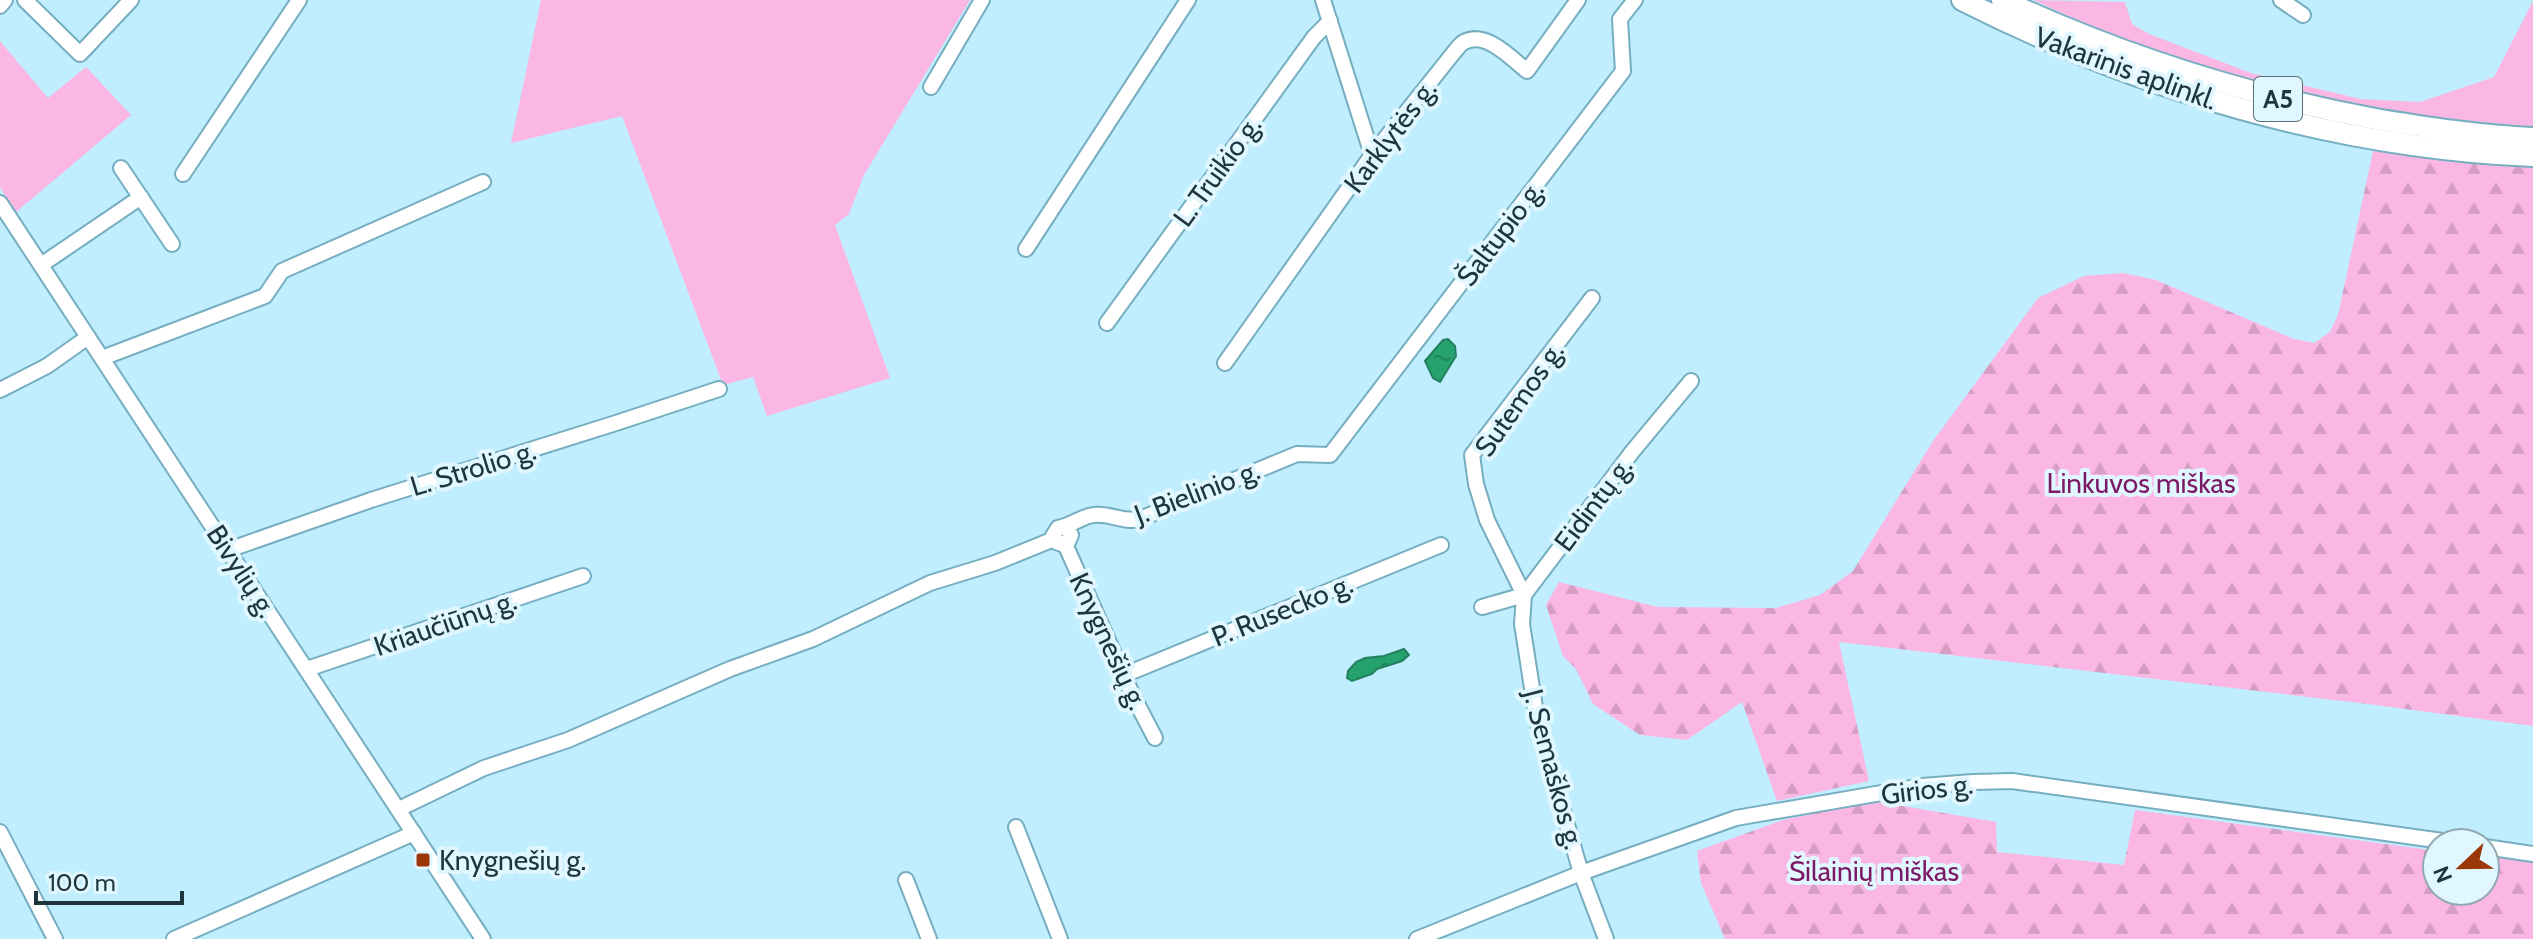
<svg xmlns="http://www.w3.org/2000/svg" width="2533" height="939" viewBox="0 0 2533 939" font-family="Cabin,sans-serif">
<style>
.green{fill:#fbb7e3}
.forest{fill:url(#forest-firs)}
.water{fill:url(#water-ripples);stroke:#23815f;stroke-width:2}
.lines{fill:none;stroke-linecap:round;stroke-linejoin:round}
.minor-casing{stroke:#75aec0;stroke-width:18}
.highway-casing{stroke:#75aec0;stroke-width:24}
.minor{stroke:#fff;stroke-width:14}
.highway{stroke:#fff;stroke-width:20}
.poi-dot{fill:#9b3606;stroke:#e1f7ff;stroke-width:3}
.labels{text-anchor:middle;stroke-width:8;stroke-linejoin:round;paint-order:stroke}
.shield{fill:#e1f7ff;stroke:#586f77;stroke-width:2}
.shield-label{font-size:26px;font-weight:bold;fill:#1e353d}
.street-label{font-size:28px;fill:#1e353d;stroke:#e1f7ff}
.park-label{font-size:28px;fill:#7c1864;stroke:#e1f7ff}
.poi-label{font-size:28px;fill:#1e353d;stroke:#e1f7ff;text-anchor:start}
</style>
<defs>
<pattern id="forest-firs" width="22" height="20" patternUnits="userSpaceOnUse" patternTransform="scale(2)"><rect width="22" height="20" fill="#fbb7e3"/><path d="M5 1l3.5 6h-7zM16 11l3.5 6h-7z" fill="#d79ec4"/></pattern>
<pattern id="water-ripples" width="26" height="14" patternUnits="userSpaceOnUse" patternTransform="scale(2)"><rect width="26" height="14" fill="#25a26e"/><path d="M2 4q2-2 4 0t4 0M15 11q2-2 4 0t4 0" fill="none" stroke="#1f855c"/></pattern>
</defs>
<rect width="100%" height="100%" fill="#c0eefe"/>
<g class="green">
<path d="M541,0H970L864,175L849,214L835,225L890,378L767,416L753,377L723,385L622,116L511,143Z"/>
<path d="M2033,0L2125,2L2132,24L2149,34L2251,73L2361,99L2420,102L2494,77L2533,1V127C2482,122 2431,118 2381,110C2260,92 2144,51 2033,0Z"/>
<path d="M0,41L48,98L86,67L131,115L15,213L0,187Z"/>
</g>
<g class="forest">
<path d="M2373,151L2533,168V726L2368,704L1839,642L1869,781L1777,801L1742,702L1687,740L1640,735L1593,704L1576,669L1563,656L1546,605L1559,582L1658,607L1776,608L1820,595L1853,571L1933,441L2038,298L2084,276L2123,273L2156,280L2294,339L2314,343L2330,332L2338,315Z"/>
<path d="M1874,801L1996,822L1997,852L2124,865L2135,810L2437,851V891H2485V855L2533,863V939H1725L1701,883L1697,851L1783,820Z"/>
</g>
<g class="water">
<path d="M1448,339L1455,346L1456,356L1440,382L1433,378L1425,361L1443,340Z"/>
<path d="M1404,649L1409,655L1402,661L1377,669L1372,674L1352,681L1347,678L1348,671L1356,662L1365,658L1384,656Z"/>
</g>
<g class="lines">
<defs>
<g id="minor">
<path d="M25,0L80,54L131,0"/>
<path d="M1323,0L1372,155"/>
<path d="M2281,0L2303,15"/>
<path d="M0,6L5,0"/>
<path d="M931,87L982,0"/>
<path d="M121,168L172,244"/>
<path d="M183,174L299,0"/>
<path d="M0,203L483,939"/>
<path d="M1026,249L1188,0"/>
<path d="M41,265L141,197"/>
<path d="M1592,298L1472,455L1476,484L1487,520L1524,595L1522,624L1537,720L1581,873L1606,939"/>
<path d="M1107,323L1314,37L1330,21"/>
<path d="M102,358L265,296L282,271L483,182"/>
<path d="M1225,363L1372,155L1455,51C1458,48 1460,44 1464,42C1486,30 1512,59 1527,71L1578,0"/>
<path d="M0,390L47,366L88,337"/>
<path d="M1067,528L1071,535L1068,542L1062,544L1056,542L1053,536L1058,528C1071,526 1082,516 1094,515C1110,513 1124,523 1140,519L1297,454L1330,455L1623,71L1620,19L1635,0"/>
<path d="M1065,544L1132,694L1155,738"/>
<path d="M228,550L371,500L616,423L719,389"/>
<path d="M1482,607L1524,595L1632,452L1691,381"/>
<path d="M307,669L583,576"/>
<path d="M1124,675L1441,545"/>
<path d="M399,809L484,768L568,740L730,669L813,639L930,583L995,563L1054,539"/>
<path d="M1016,827L1060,939"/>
<path d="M0,832L55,939"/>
<path d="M2485,847L2533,854"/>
<path d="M906,880L929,939"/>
<path d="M174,939L414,833"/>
<path d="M1417,939L1581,873L1736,818L1922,786L1973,782L2012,781L2457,843"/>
</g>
<g id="highway">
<path d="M1962,0C2138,89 2335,148 2533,156"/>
<path d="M2002,0C2125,57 2247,96 2381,120C2431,128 2482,136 2533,138"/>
</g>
</defs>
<use href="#minor" class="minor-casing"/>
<use href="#highway" class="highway-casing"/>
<use href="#minor" class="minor"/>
<use href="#highway" class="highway"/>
</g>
<rect class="poi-dot" x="415" y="852" width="16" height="16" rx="4"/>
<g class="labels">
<rect class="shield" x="2254" y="77" width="48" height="44" rx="6"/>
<g class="shield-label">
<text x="2278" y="108">A5</text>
</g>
<g class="street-label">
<text transform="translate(2126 68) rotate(20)" y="10">Vakarinis aplinkl.</text>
<text transform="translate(1390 136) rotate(-53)" y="10">Karklytės g.</text>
<text transform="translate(1217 171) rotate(-54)" y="10">L. Truikio g.</text>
<text transform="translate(1500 233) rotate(-53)" y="10">Šaltupio g.</text>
<text transform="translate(1519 399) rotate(-55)" y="10">Sutemos g.</text>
<text transform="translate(473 468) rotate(-17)" y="10">L. Strolio g.</text>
<text transform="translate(1197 492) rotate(-21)" y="10">J. Bielinio g.</text>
<text transform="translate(1593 504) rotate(-53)" y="10">Eidintų g.</text>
<text transform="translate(242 571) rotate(57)" y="10">Bivylių g.</text>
<text transform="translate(1282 610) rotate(-22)" y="10">P. Rusecko g.</text>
<text transform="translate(445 623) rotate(-19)" y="10">Kriaučiūnų g.</text>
<text transform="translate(1109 641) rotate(65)" y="10">Knygnešių g.</text>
<text transform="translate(1554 769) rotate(75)" y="10">J. Semaškos g.</text>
<text transform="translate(1927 789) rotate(-7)" y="10">Girios g.</text>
</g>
<g class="park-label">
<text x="2141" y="493">Linkuvos miškas</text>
<text x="1874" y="881">Šilainių miškas</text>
</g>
<g class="poi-label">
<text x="439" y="870">Knygnešių g.</text>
</g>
</g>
<g transform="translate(2461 867) rotate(248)"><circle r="38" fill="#e1f7ff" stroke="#93a9b1" stroke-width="2"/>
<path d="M0-6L14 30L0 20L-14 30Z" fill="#9b3606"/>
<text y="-12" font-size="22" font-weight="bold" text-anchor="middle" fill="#1e353d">N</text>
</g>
<path d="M36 891v12h146v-12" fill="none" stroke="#1e353d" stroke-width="4"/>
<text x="48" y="891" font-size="24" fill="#1e353d" stroke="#e1f7ff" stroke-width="6" paint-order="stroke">100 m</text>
</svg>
